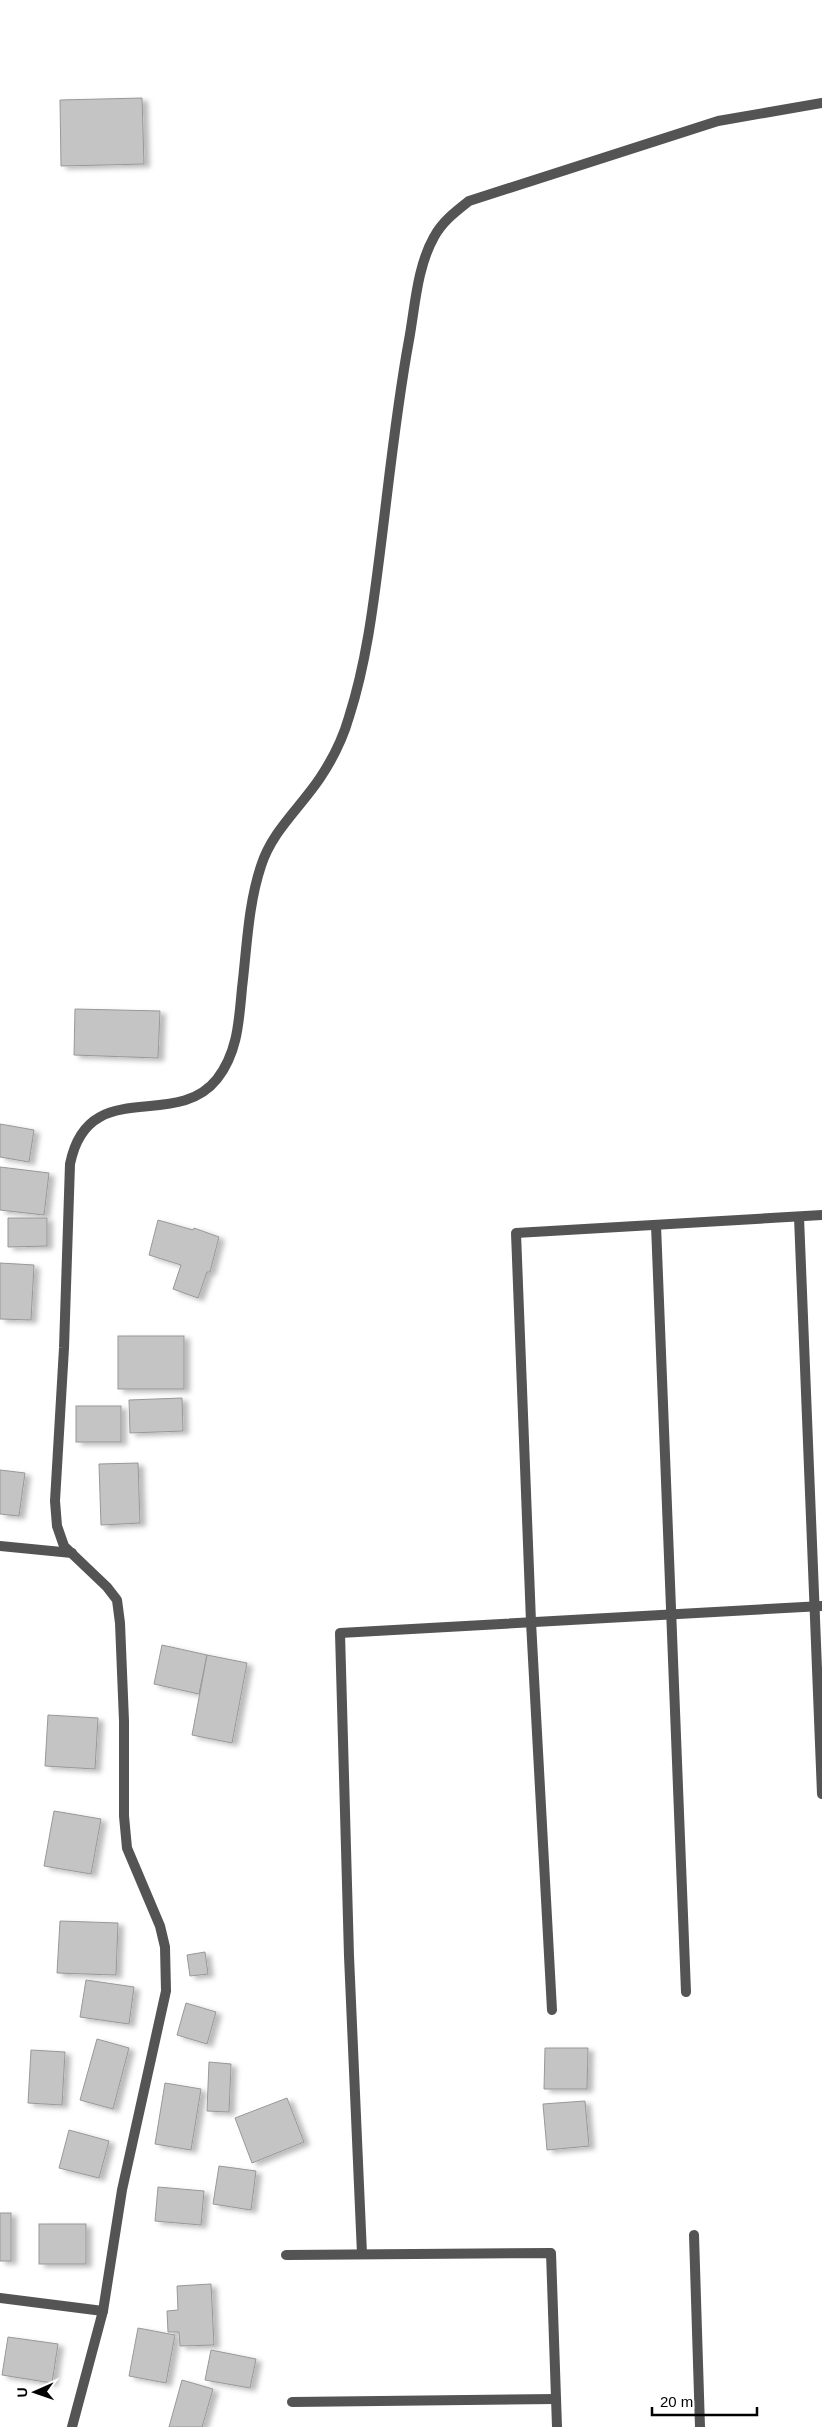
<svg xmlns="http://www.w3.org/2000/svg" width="822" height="2427" viewBox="0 0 822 2427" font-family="Helvetica,sans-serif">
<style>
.building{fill:#c4c4c4;stroke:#989898;filter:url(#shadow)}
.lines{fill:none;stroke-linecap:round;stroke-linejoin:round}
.lane{stroke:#545454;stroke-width:10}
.street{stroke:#545454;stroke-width:10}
</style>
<defs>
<filter id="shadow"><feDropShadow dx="5.5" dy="3" stdDeviation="2.5" flood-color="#0004"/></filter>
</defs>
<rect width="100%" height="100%" fill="#fff"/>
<g class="building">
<path d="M142,98L144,164L61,166L60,100Z"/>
<path d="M75,1009L160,1011L158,1058L74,1055Z"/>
<path d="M0,1124L34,1130L29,1162L0,1157Z"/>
<path d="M0,1167L49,1173L44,1215L0,1210Z"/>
<path d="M8,1218H47V1246L8,1247Z"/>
<path d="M158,1220L193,1230L194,1228L219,1237L210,1272H207L198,1298L173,1289L181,1265L149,1255Z"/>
<path d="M0,1263L34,1265L31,1320L0,1319Z"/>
<rect x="118" y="1336" width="66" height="53"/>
<path d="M182,1398L183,1431L130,1433L129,1400Z"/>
<rect x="76" y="1406" width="45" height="36"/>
<path d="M138,1463L140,1523L101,1525L99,1464Z"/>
<path d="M0,1470L25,1473L19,1516L0,1514Z"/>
<path d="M162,1645L207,1655L199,1694L154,1684Z"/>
<path d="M207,1655L247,1663L232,1743L192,1735Z"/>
<path d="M48,1715L98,1718L95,1769L45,1766Z"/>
<path d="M54,1811L101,1819L91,1874L44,1866Z"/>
<path d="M60,1921L118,1923L116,1975L57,1973Z"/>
<path d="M205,1952L208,1974L190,1976L187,1955Z"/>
<path d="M86,1980L134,1987L129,2024L80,2017Z"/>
<path d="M186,2003L216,2012L207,2044L177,2035Z"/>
<path d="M97,2039L129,2048L113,2109L80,2100Z"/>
<path d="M545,2048H588L587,2089H544Z"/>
<path d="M31,2050L65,2052L62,2105L28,2103Z"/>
<path d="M209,2062L231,2064L229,2112L207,2111Z"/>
<path d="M165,2083L201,2089L191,2150L155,2144Z"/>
<path d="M287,2098L304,2142L252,2163L235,2118Z"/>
<path d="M585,2101L589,2146L547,2150L543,2104Z"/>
<path d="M69,2130L109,2141L99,2178L59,2168Z"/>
<path d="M219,2166L256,2171L251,2210L213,2204Z"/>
<path d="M158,2187L204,2191L201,2225L155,2221Z"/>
<rect x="0" y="2213" width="11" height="48"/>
<rect x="39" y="2224" width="47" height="40"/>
<path d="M211,2284L214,2345L180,2346L179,2332H168L167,2311L178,2310L177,2286Z"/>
<path d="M138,2328L175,2335L166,2383L129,2376Z"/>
<path d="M8,2337L58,2344L52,2383L2,2375Z"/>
<path d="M211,2350L256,2359L250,2388L205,2380Z"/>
<path d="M182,2380L213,2389L202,2427H169Z"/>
</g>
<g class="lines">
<path class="lane" d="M0,1546L72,1553"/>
<g class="street">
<path d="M799,1217L822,1794"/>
<path d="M656,1225L686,1992"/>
<path d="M552,2010L531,1622L516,1233L822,1215"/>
<path d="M694,2235L700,2427"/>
<path d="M362,2254L349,1956L340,1633L822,1606"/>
<path d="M286,2255L551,2253L557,2427"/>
<path d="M0,2298L103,2311"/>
<path d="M292,2402L556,2399"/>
<path d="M72,2427L103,2311L122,2190L166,1991L165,1947L160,1926L127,1848L124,1816V1721L120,1623L117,1600L107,1587L64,1546L57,1526L55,1501L64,1348L70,1164C88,1074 175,1132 217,1079C238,1052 239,1020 242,988C247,947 248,905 261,866C272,831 300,808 320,778C332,760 343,738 349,717C366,664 373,608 380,552C389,481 396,410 409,340C415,307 417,267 434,237C442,222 455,212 469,201L718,121L822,103"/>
</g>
</g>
<g transform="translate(35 2392) rotate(268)" stroke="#ffffff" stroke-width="4" paint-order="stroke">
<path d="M0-4L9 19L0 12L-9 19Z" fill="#000000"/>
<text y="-8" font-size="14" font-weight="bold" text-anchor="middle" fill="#000000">U</text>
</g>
<path d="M652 2407v8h105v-8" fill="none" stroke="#000000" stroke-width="2.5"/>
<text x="660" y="2407" font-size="15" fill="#000000" stroke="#ffffff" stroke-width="4" paint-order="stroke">20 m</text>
</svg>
